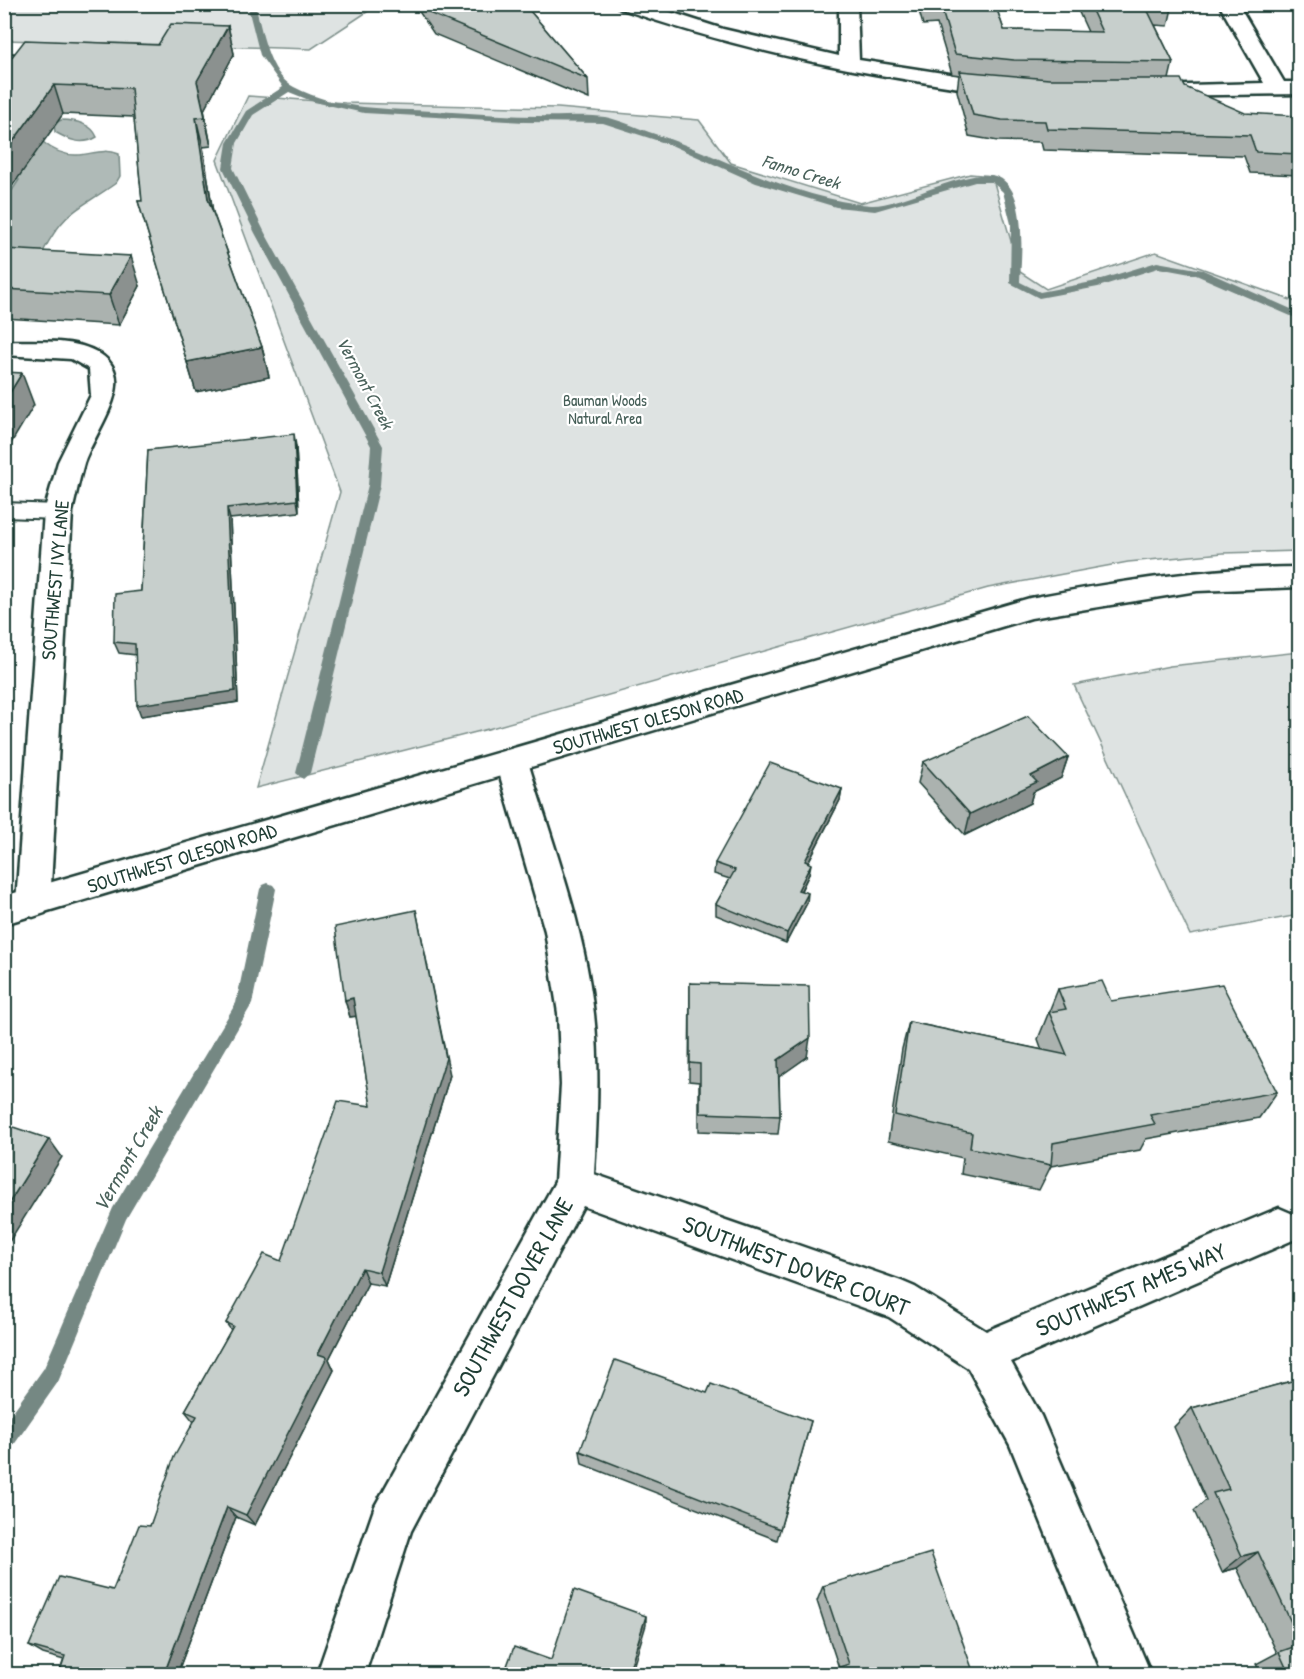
<svg xmlns="http://www.w3.org/2000/svg" width="1304" height="1679" viewBox="0 0 1304 1679" font-family="'Patrick Hand',sans-serif">
<style>
.green{fill:#dee3e2;stroke:#7e908b;stroke-width:1.5}
.water{fill:#afbab7;stroke:#758883;stroke-width:1.5}
.lines{fill:none;stroke-linecap:round;stroke-linejoin:round}
.stream{fill:#758883;fill-rule:evenodd}
.service-casing{stroke:#1f3d34;stroke-width:4}
.minor-casing{stroke:#1f3d34;stroke-width:5}
.secondary-casing{stroke:#1f3d34;stroke-width:5}
.service{fill:#fff;fill-rule:evenodd}
.minor{fill:#fff;fill-rule:evenodd}
.secondary{fill:#fff;fill-rule:evenodd}
.wall{fill:#abb2af;stroke:#1f3d34;stroke-width:1.5}
.shaded-wall{fill:#8b918f;stroke:#1f3d34;stroke-width:1.5}
.building{fill:#c7cfcc;stroke:#1f3d34;stroke-width:1.5}
.labels{text-anchor:middle;stroke-width:4.5;stroke-linejoin:round;paint-order:stroke}
.far-park-label{font-size:16px;fill:#455e57;stroke:#fff}
.far-water-label{font-size:18px;font-style:italic;fill:#4a625b;stroke:#fff}
.street-label{font-size:20px;fill:#1f3d34;stroke:#fff}
.water-label{font-size:21px;font-style:italic;fill:#4a625b;stroke:#fff}
.near-street-label{font-size:24px;fill:#1f3d34;stroke:#fff}
</style>
<rect width="100%" height="100%" fill="#fff"/>
<filter id="ink" filterUnits="userSpaceOnUse"><feTurbulence type="fractalNoise" baseFrequency=".0167" numOctaves="2"/><feDisplacementMap in="SourceGraphic" scale="12" xChannelSelector="R" yChannelSelector="G"/><feConvolveMatrix kernelMatrix="1 2 1 2 8 2 1 2 1" color-interpolation-filters="sRGB"/></filter>
<g filter="url(#ink)">
<g class="green">
<path d="M5,5H373V8L311,49L5,40Z"/>
<path d="M248,96L345,103L558,108L699,120L731,163L860,203L970,174L992,176L1020,272L1046,289L1156,252L1299,303V551L1223,553L1128,562L988,588L488,729L256,788L340,492L217,160Z"/>
<path d="M1299,652V915L1190,935L1074,685L1170,666Z"/>
</g>
<g class="water">
<path d="M4,97C24,120 44,157 78,155C93,154 104,148 119,154L120,176L116,183C80,209 65,209 43,252L5,260V201L19,180L5,178Z"/>
<path d="M61,120C75,120 92,124 97,137C82,146 69,140 55,132L54,124Z"/>
</g>
<g class="lines">
<g class="stream">
<path d="M247,4H255C262,30 268,74 294,87C337,110 389,109 436,111C470,113 505,116 539,116C560,117 584,114 605,117C620,120 635,127 649,132C724,156 791,199 871,205C901,207 971,165 998,177C1028,190 1021,255 1020,282L1040,292L1092,282L1157,262L1203,270L1300,313V320L1196,275L1158,268L1098,287L1039,298L1010,283L1011,224L1003,192L992,182H975L875,211L836,207L756,183L671,145L603,123L525,122L364,113L314,102L289,92L253,115L237,143L233,168L265,233L383,446L380,485L310,773L303,779L296,773L368,485L371,446L255,233L223,168L227,143L246,111L283,87L260,55Z"/>
<path d="M268,883L273,885L276,889L252,1004L126,1219L58,1382L11,1449L4,1452V1424L44,1368L113,1208L236,1003L260,889L263,885Z"/>
</g>
<defs>
<g id="service">
<path d="M4,54L46,55L54,60L46,65L4,63Z"/>
<path d="M4,503L58,505L65,507L69,512L65,517L58,519L4,517Z"/>
</g>
<g id="minor">
<path d="M617,4H645L723,29L839,56V4H857L859,60L1001,82L1008,84L1011,88L1008,92L1001,94C871,76 743,52 619,8Z"/>
<path d="M1219,4H1238L1284,82H1300V94L1144,96L1141,92L1144,88L1151,86L1264,83Z"/>
<path d="M4,341C29,342 59,339 82,346C150,367 98,423 84,463C79,479 76,496 72,512L50,903L45,913L33,917L21,913L16,903L44,512L58,462L91,395L89,369L71,359L4,355Z"/>
<path d="M512,750L523,754L528,762C553,845 585,928 594,1014C600,1067 597,1120 594,1174L901,1281L915,1287L986,1331L1279,1208L1293,1214L1299,1227L1293,1240L1011,1362L1041,1416L1151,1674H1103L1010,1445L968,1368L889,1317L583,1206L411,1531L365,1674H317L375,1506L555,1182L561,1085L558,1013L545,931L496,762L501,754Z"/>
</g>
<path id="secondary" d="M1300,567V587L1197,591L1031,618L4,924V896L1030,598C1120,581 1208,567 1300,567Z"/>
</defs>
<use href="#service" class="service-casing"/>
<use href="#minor" class="minor-casing"/>
<use href="#secondary" class="secondary-casing"/>
<use href="#service" class="service"/>
<use href="#minor" class="minor"/>
<use href="#secondary" class="secondary"/>
</g>
<g class="wall">
<path d="M414,4H524L588,79L589,99L434,34Z"/>
<path d="M917,4H995L1004,30L1088,32L1077,8L1078,4H1173L1168,26L1155,25L1173,62L1169,79L1185,87L1299,154V175L1250,173L1244,156L1043,150L1041,142L998,141L969,136L957,91L959,75L952,74L937,24L923,25Z"/>
<path d="M1291,4H1299V17Z"/>
<path d="M228,26L234,54L204,110L211,146L203,147L213,212L262,347L269,377L196,392L138,201H142L134,117L63,114L4,67L158,45Z"/>
<path d="M4,249L140,286L119,325L4,318Z"/>
<path d="M296,446L299,512L230,519L238,702L141,716L136,655L119,653L114,642L141,591L148,450Z"/>
<path d="M1068,757L1061,778L1033,792L1030,803L965,835L918,783L923,762Z"/>
<path d="M842,789L840,800L808,863L809,874L801,891L807,903L786,943L716,915V904L730,879L714,874L715,863Z"/>
<path d="M690,983L807,1057L779,1076L780,1116L778,1134L699,1131V1082L689,1081Z"/>
<path d="M1058,989L1111,1001L1277,1092L1259,1118L1146,1139L1140,1150L1051,1166L1039,1190L961,1174L963,1158L888,1141L902,1049L909,1022L1042,1050L1038,1039Z"/>
<path d="M345,1000L450,1075L385,1286L368,1283L329,1359L334,1370L255,1525L236,1517L177,1674H59L64,1660L43,1654L29,1646L113,1590L150,1526L194,1422L185,1411L231,1330L226,1323L281,1261L371,1106L356,1016L350,1017Z"/>
<path d="M1299,1379V1674H1261L1256,1664L1277,1653L1237,1568L1222,1572L1194,1511L1206,1500L1174,1427L1192,1408Z"/>
<path d="M707,1393L811,1421L777,1540L582,1464L580,1451Z"/>
<path d="M823,1586L974,1674H821L822,1673L839,1668L817,1601Z"/>
</g>
<g class="shaded-wall">
<path d="M228,26L234,54L204,110L211,146L197,81Z"/>
<path d="M54,85L63,114L4,198V154Z"/>
<path d="M196,118L203,147L215,228L208,199Z"/>
<path d="M131,256L140,286L119,325L109,295Z"/>
<path d="M262,347L269,377L196,392L187,362Z"/>
<path d="M22,373L34,405L4,455V402Z"/>
<path d="M294,434L296,446L299,512L297,500Z"/>
<path d="M227,508L230,519L238,702L141,716L137,705Z"/>
<path d="M1068,757L1061,778L1033,792L1030,803L965,835L970,814L1031,776Z"/>
<path d="M842,789L840,800L803,872L805,861Z"/>
<path d="M811,864L809,874L796,900L798,890Z"/>
<path d="M808,893L807,903L786,943L787,933Z"/>
<path d="M416,910L450,1075L385,1286L379,1272Z"/>
<path d="M353,998L358,1016L350,1017L345,1000Z"/>
<path d="M810,1038L807,1057L776,1079L778,1060Z"/>
<path d="M49,1139L62,1157L4,1250V1211Z"/>
<path d="M362,1268L368,1283L329,1359L334,1370L255,1525L246,1515L318,1354Z"/>
<path d="M227,1507L236,1517L177,1674H164Z"/>
<path d="M1258,1552L1237,1568L1222,1572L1242,1556Z"/>
<path d="M646,1616V1625L631,1674H628Z"/>
</g>
<g class="building">
<path d="M425,4H524L588,79L431,14Z"/>
<path d="M940,4H995L1004,30L1102,32L1089,4H1173V6L1145,5L1173,62L1014,60L955,54Z"/>
<path d="M171,24L228,26L197,81L205,117L196,118L208,199L262,347L187,362L138,201H142L131,88L54,85L4,154V67L25,40L158,45Z"/>
<path d="M960,71L1049,79H1181L1185,87L1245,113L1298,116L1299,119V154L1256,152L1250,135L1047,129L1045,121L1002,120L973,115Z"/>
<path d="M4,249L131,256L109,295L4,289Z"/>
<path d="M4,372L22,373L4,402Z"/>
<path d="M294,434L297,500L227,508L235,691L137,705L135,644L114,642L115,594L141,591L148,450Z"/>
<path d="M1028,716L1068,757L1031,776L1037,782L970,814L923,762Z"/>
<path d="M770,763L842,789L805,861L811,864L798,890L808,893L787,933L716,904L735,870L715,863Z"/>
<path d="M416,910L446,1058L379,1272L362,1268L318,1354L327,1357L246,1515L227,1507L164,1674H59L65,1656L29,1646L59,1577L113,1590L139,1525L150,1526L174,1457L197,1416L185,1411L233,1326L226,1323L264,1254L281,1261L338,1101L371,1106L353,998L345,1000L335,927Z"/>
<path d="M1102,981L1111,1001L1222,984L1277,1092L1150,1115L1155,1124L1053,1143L1051,1165L970,1148L972,1133L895,1115L909,1022L1067,1055L1049,1012L1066,1009L1058,989Z"/>
<path d="M690,983L809,986L810,1038L778,1060L780,1116L700,1113V1064L690,1063Z"/>
<path d="M4,1124L49,1139L4,1211Z"/>
<path d="M615,1360L707,1393L711,1384L811,1421L780,1529L580,1451Z"/>
<path d="M1299,1379V1639L1258,1552L1242,1556L1213,1493L1229,1489L1192,1408Z"/>
<path d="M931,1553L974,1674H822V1673L849,1664L823,1586Z"/>
<path d="M574,1590L646,1616L628,1674H504L514,1647L551,1660Z"/>
<path d="M1299,1645V1674H1289L1279,1652Z"/>
</g>
</g>
<g class="labels">
<g class="far-park-label">
<text x="605" y="406">Bauman Woods<tspan x="605" dy="18">Natural Area</tspan></text>
</g>
<g class="far-water-label">
<text transform="translate(801 172) rotate(17)" y="6">Fanno Creek</text>
<text transform="translate(365 383) rotate(62)" y="6">Vermont Creek</text>
</g>
<g class="street-label">
<text transform="translate(55 580) rotate(-85)" y="7">SOUTHWEST IVY LANE</text>
<text transform="translate(648 721) rotate(-16)" y="7">SOUTHWEST OLESON ROAD</text>
<text transform="translate(182 858) rotate(-17)" y="7">SOUTHWEST OLESON ROAD</text>
</g>
<g class="water-label">
<text transform="translate(128 1159) rotate(-60)" y="7">Vermont Creek</text>
</g>
<g class="near-street-label">
<text transform="translate(796 1266) rotate(21)" y="8">SOUTHWEST DOVER COURT</text>
<text transform="translate(1131 1290) rotate(-23)" y="8">SOUTHWEST AMES WAY</text>
<text transform="translate(513 1297) rotate(-61)" y="8">SOUTHWEST DOVER LANE</text>
</g>
</g>
<rect width="1304" height="1679" fill="none" stroke="#fff" stroke-width="24"/>
<rect x="12" y="12" width="1280" height="1655" fill="none" stroke="#1f3d34" stroke-width="2" filter="url(#ink)"/>
</svg>
